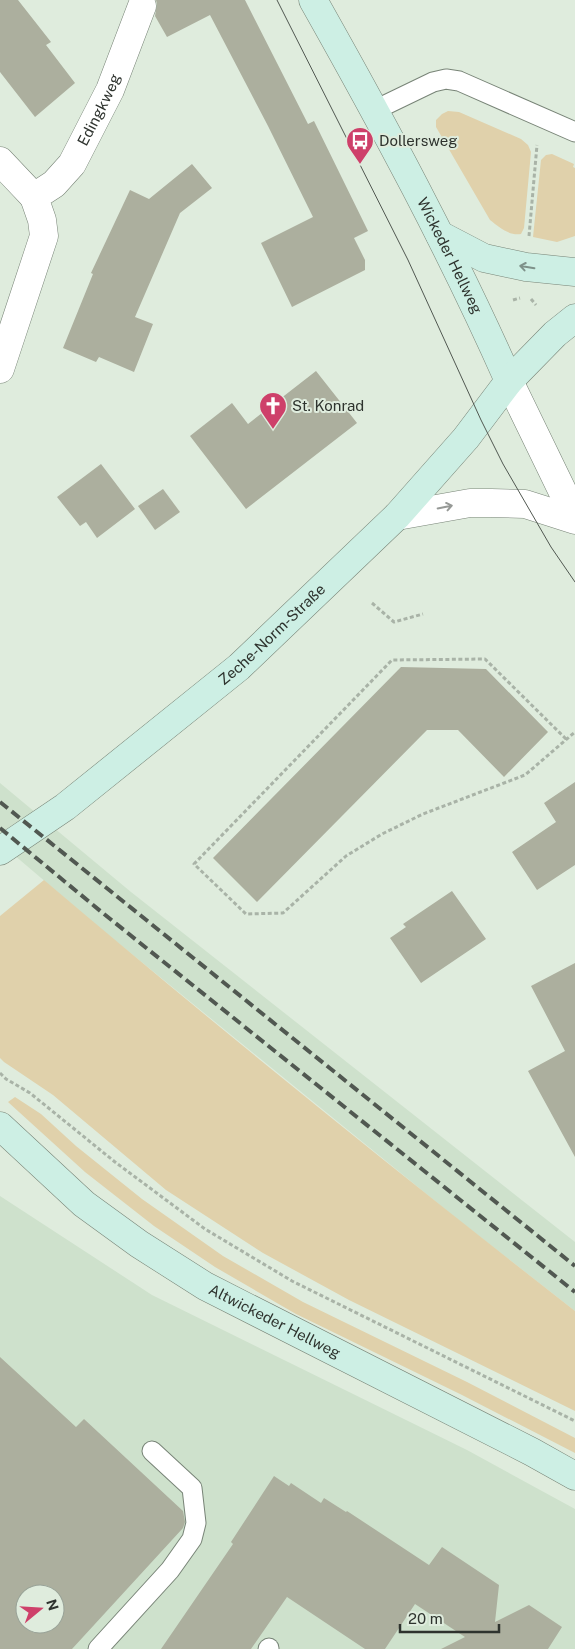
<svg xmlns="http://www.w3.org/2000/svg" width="575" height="1649" viewBox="0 0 575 1649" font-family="'Public Sans',sans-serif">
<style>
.built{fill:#cee1cc;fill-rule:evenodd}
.green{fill:#e0d1ab}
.building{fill:#acaf9e;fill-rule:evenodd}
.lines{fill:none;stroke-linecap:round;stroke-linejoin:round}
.lane-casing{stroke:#788477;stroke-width:21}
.street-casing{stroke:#788477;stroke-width:29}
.secondary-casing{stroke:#788477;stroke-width:29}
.path{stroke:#a9b3a7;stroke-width:3;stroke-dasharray:4 2.5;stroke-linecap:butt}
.lane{stroke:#fff;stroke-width:19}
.street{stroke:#fff;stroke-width:28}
.secondary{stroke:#cdefe4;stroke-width:28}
.tram{stroke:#515851;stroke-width:1}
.rail{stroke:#515851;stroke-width:4;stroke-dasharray:10 5;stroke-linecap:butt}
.oneway{stroke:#7e9189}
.oneway2{stroke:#969996}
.labels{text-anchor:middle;stroke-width:4;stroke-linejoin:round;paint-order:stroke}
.street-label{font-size:15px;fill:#2e332e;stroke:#dfecdd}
.poi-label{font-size:15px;fill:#2e332e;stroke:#dfecdd;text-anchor:start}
</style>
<rect width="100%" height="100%" fill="#dfecdd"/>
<g class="built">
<path d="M0,783L131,892L575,1242V1311L451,1214L101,929L0,843Z"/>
<path d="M0,1196L152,1295L467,1450L575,1509V1649H0ZM25,1594H55V1624H25Z"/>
</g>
<g class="green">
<path d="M448,111L459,112L521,139L528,145L531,152L524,228L521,234C509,236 499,227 490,220L436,127V120L442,114Z"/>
<path d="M552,154L574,164L573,167L575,168V236L557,242L533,237L541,160L546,155Z"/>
<path d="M44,880C218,1028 396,1171 575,1311V1411L349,1300L263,1253L166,1190L53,1095L4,1062L0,1058V916Z"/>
<path d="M15,1097L41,1114L76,1146L142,1199L223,1256L303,1302L467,1382L575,1438V1453L462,1395L296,1314L215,1267L154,1226L85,1172L8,1102Z"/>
</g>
<g class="building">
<path d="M0,0H18L51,42L46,45L75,83L35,117L0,72Z"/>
<path d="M156,0H245L308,124L314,121L368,231L354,238L365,260V270L292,307L261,243L313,217L268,126L210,15L167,37L155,16L157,4Z"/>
<path d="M192,164L212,188L180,213L135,317L153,324L134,372L99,357L96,362L63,348L93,274L91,273L130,190L149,199Z"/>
<path d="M316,371L357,423L246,509L190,436L232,403L248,424Z"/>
<path d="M101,464L135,509L97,538L86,522L80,526L57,497Z"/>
<path d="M163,489L180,512L155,530L138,506Z"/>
<path d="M401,667L486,669L548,732L504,777L458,730H427L257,902L213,858Z"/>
<path d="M575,782V865L537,890L512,852L556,822L544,803Z"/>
<path d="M452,891L486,939L421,983L390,938L406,927L403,924Z"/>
<path d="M575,963V1157L528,1071L565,1051L531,986Z"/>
<path d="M0,1357L76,1427L84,1419L183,1511L185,1522L183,1528L72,1649H0ZM25,1594H55V1624H25Z"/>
<path d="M274,1476L289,1486L291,1483L321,1503L324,1498L346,1512L347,1511L429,1565L442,1547L499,1585L495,1622L529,1605L562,1627L548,1649H441L465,1637L415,1604L385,1649H365L287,1597L251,1649H161L233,1544L231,1542Z"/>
</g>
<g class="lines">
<defs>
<g id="lane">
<path d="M375,110L433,82L446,79L459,81L575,132"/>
<path d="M98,1649L170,1570L192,1539L196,1523L192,1488L152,1451"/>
<path d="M268,1649L269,1648"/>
</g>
<g id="street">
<path d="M0,161L34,197"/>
<path id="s1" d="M0,369L44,236L42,220L34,197L54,184L72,164L110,90L142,6"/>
<path d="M509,381L575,517"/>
<path d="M397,516L470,503H491L525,504L575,520"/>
</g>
<g id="secondary">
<path id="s2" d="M313,0C383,124 451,250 509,381"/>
<path d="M440,235L484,258L526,267L575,272"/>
<path id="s3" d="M0,851L65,807L239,667L397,516L466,438L509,381L555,334L575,318"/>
<path id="s4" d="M0,1126L84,1204L139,1244L205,1286L532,1452L575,1476"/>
</g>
</defs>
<use href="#lane" class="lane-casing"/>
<use href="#street" class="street-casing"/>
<use href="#secondary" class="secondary-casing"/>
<g class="path">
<path d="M529,236L537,145"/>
<path d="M531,299L536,305"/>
<path d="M513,300L520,298"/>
<path d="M372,603L394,622L423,614"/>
<path d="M566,739L485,659L392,660L194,864L246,914L283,913L346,856L382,834L423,814L525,775L575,732"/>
<path d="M0,1073L6,1079L30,1093L115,1162L205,1229L292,1281L575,1421"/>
</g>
<use href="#lane" class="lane"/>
<use href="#street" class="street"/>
<use href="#secondary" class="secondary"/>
<path class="tram" d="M277,0L408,260L481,420L503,464L551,547L575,582"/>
<g class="rail">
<path d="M0,802L575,1266"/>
<path d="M0,828L104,914L575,1292"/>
</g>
</g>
<defs><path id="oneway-shaft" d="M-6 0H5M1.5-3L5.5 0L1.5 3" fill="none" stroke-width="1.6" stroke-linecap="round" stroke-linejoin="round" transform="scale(1.25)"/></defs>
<use class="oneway" href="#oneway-shaft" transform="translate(527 267) rotate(-171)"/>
<use class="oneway2" href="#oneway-shaft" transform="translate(445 507) rotate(-11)"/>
<defs>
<symbol id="bus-pin" viewBox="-11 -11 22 30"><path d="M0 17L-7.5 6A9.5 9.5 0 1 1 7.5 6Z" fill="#ce406a" stroke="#dfecdd"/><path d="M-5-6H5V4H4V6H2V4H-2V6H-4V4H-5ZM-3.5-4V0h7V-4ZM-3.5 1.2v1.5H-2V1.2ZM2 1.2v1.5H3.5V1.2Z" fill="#fff"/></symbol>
<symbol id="church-pin" viewBox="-11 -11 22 30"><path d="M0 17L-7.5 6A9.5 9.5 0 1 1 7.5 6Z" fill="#ce406a" stroke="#dfecdd"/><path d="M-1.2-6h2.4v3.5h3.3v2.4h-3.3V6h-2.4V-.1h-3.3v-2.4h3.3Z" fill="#fff"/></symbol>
</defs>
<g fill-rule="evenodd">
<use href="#bus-pin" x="344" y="125" width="32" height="43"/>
<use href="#church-pin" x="257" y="390" width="32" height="43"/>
</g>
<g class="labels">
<g class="street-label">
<text dy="5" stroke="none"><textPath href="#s1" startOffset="292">Edingkweg</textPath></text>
<text dy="5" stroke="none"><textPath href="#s2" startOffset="290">Wickeder Hellweg</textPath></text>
<text dy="5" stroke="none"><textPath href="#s3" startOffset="348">Zeche-Norm-Straße</textPath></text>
<text dy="5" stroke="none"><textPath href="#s4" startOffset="339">Altwickeder Hellweg</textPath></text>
</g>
<g class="poi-label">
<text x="379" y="146">Dollersweg</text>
<text x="292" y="411">St. Konrad</text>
</g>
</g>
<g transform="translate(40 1609) rotate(72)"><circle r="24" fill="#dfecdd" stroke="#98a297"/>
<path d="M0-4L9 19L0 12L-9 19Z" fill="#ce406a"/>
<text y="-8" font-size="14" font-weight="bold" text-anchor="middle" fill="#2e332e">N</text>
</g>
<path d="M400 1624v8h99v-8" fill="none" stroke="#2e332e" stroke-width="2.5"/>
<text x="408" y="1624" font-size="15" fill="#2e332e" stroke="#dfecdd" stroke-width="4" paint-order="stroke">20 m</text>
</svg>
